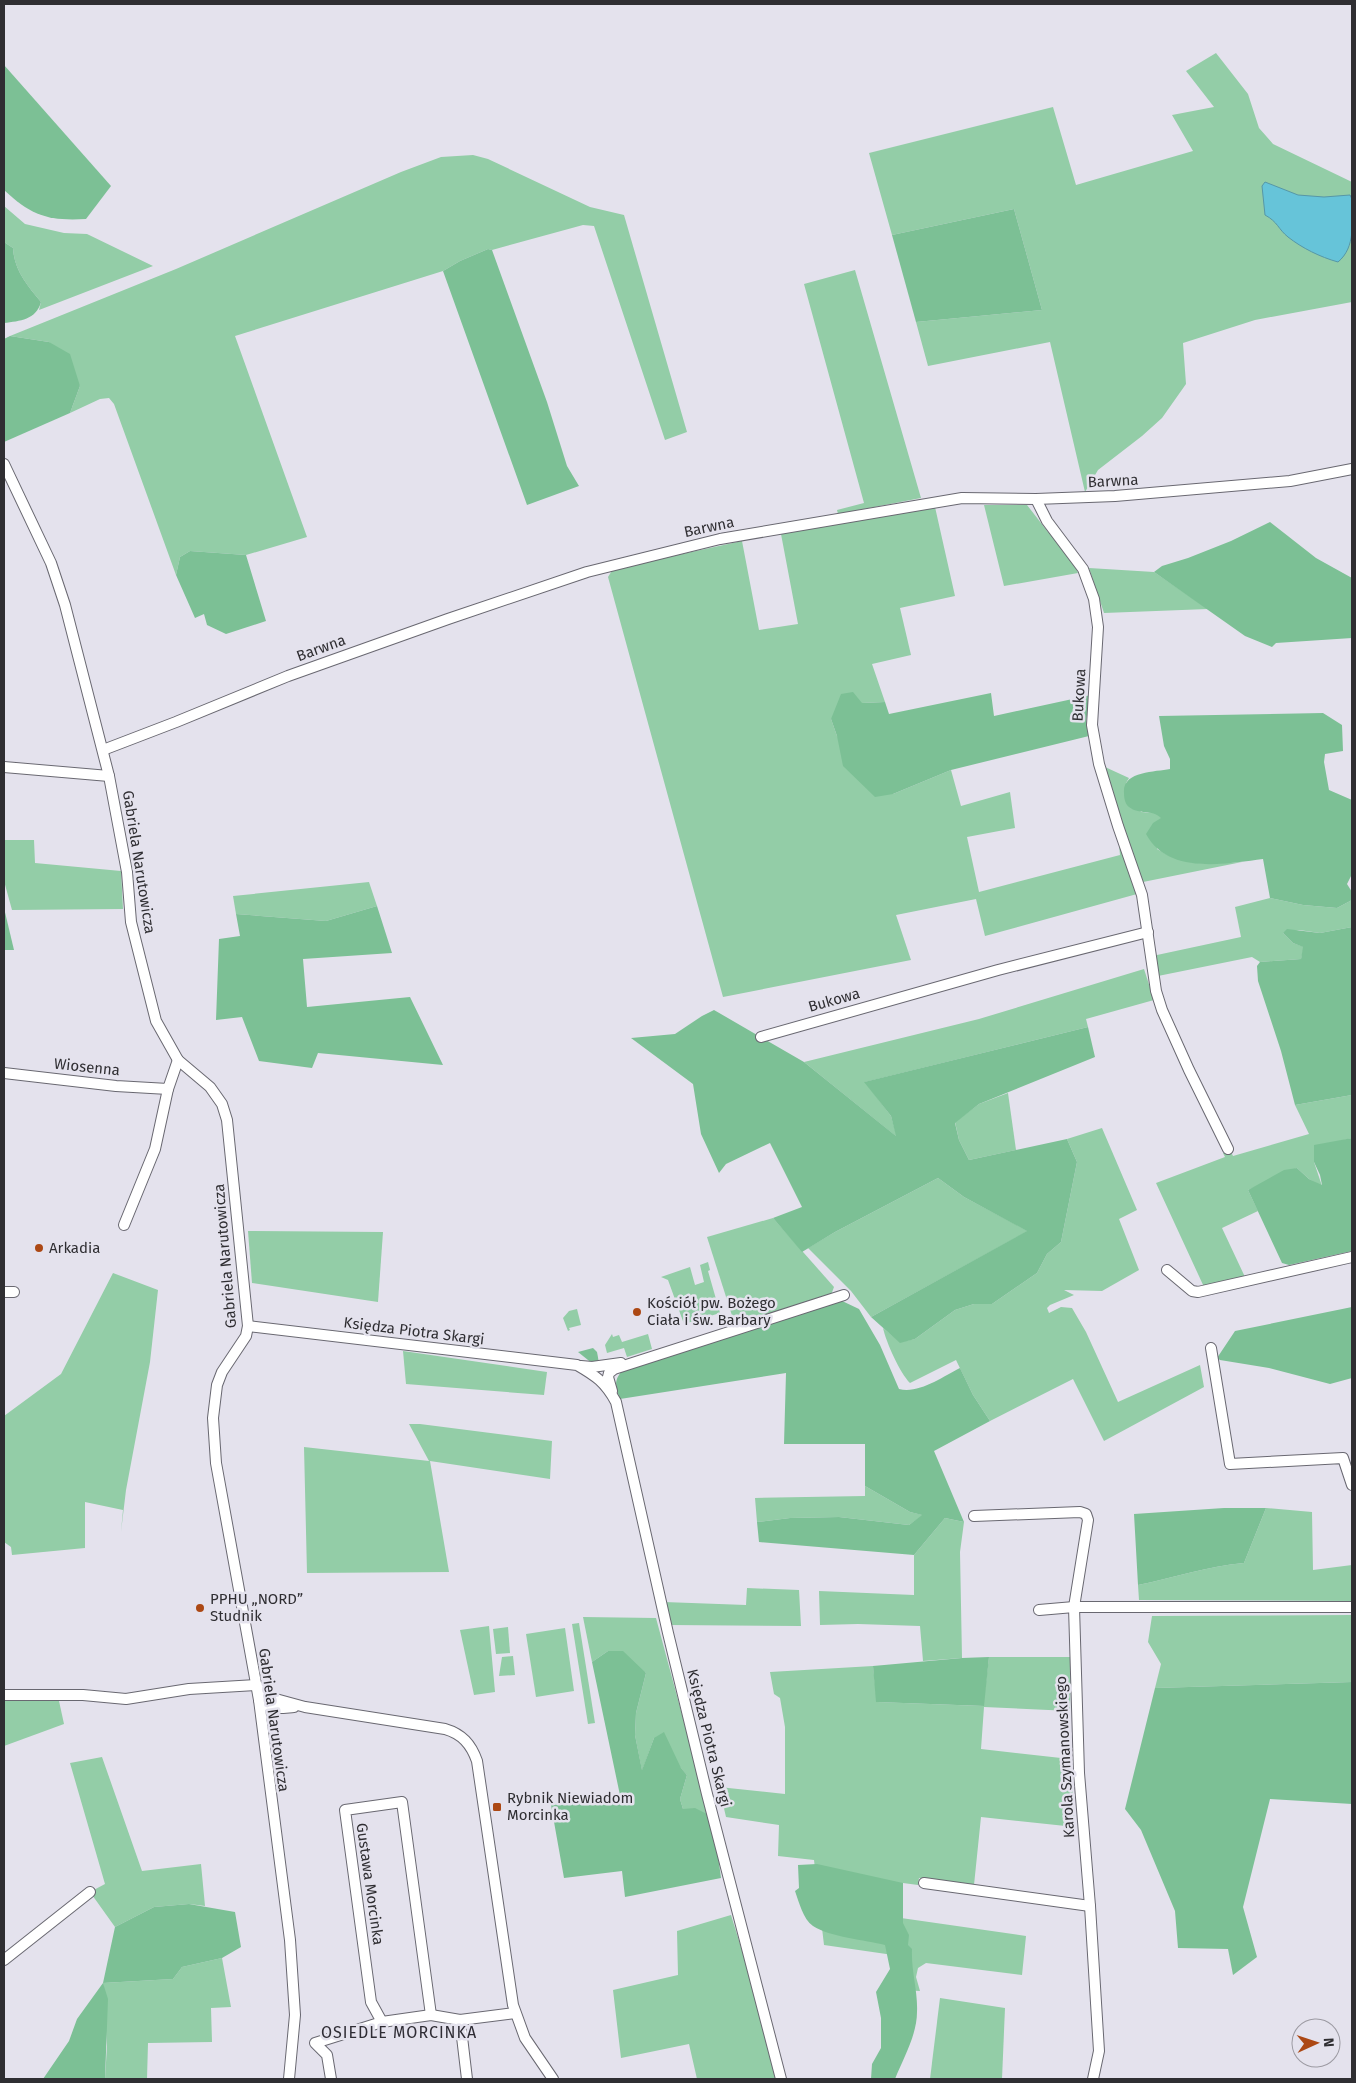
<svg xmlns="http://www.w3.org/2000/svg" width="1356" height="2083" viewBox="0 0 1356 2083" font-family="'Fira Sans',sans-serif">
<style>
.green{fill:#93cda7}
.forest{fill:#7cc095}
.water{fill:#66c4d9;stroke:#5697a7}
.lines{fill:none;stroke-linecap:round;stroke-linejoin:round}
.minor-casing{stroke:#696871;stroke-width:12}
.minor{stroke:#fff;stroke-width:10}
.poi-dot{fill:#ac4814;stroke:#e4e2ed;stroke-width:2}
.labels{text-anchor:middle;stroke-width:5;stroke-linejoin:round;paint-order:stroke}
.street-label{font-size:15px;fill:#2f2e32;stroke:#e4e2ed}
.poi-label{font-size:15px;fill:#2f2e32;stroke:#e4e2ed;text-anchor:start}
.neighbourhood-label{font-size:16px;letter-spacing:1px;fill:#2f2d35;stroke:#e4e2ed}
</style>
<rect width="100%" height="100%" fill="#e4e2ed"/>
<g class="green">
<path d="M1216,53L1248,94L1259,128L1273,144L1352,182V302L1255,320L1183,343L1186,384L1162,418L1142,436L1098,470L1085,492L1050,342L928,366L916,322L1042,310L1014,209L892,235L869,153L1053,107L1076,185L1193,151L1172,115L1214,107L1186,71Z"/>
<path d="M473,155L488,159L590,207L624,215L687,432L665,440L594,226L583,225L492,250L488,249L460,261L443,271L235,336L307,537L246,555L190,551L180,557L176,575L114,404L109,398L100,399L70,413L80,386L49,342L10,336L176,269L401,172L441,157Z"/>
<path d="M4,206L25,224L64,233L87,234L153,266L39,310L41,302C27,285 14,270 13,248L4,242Z"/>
<path d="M855,270L921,498L838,514L837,510L864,503L804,284Z"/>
<path d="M984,505H1027L1048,532L1058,541L1070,555L1078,573L1004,586Z"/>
<path d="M935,507L955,596L900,608L911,655L872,664L885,702L862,703L831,719L837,736L893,794L951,770L961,806L1010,792L1015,828L967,837L979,892L1120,855L1119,845L1125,856L1137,894L985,936L976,899L896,915L911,960L723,997L608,577L613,569L742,541L759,630L798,624L781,534Z"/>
<path d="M1089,568L1154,572L1208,609L1104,613Z"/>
<path d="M1105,767L1129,778L1126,783L1141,812L1156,813L1162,818L1157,849C1186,867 1210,864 1242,862L1143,882L1118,812Z"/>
<path d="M4,840H34L35,863L121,871L123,909L12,910L4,881Z"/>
<path d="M369,882L377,906L326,921L236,914L233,896Z"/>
<path d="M1270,898L1303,905L1337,908L1352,900V927L1320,933L1299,930L1283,933L1293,943L1304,947L1301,959L1260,962L1252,957L1158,976L1152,959L1157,955L1241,937L1235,907Z"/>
<path d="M1144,969L1154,1000L1086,1019L1088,1027L865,1082L891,1116L897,1137L804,1062L979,1019Z"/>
<path d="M1008,1093L1016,1150L969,1160L959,1140L955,1122L979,1104Z"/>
<path d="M1352,1095V1138L1328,1144L1314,1162L1322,1186L1309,1179L1297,1168L1248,1190L1258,1211L1222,1228L1245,1277L1204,1287L1156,1183L1225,1157L1223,1153L1231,1152L1233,1156L1309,1134L1295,1105Z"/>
<path d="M1102,1128L1137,1210L1119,1219L1139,1270L1102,1291L1064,1290L1074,1295L1050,1305L1047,1308L1049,1313L1061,1307L1072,1308L1086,1332L1118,1402L1200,1365L1204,1387L1104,1441L1073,1379L990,1421L973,1395L956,1360L910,1383C900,1373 886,1342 883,1328L900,1342L915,1339L955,1310L974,1304H992L1037,1273L1047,1254L1061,1242L1077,1162L1067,1139Z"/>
<path d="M938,1178L964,1197L1028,1231L871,1317L851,1291L808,1248L835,1232Z"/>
<path d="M773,1218L834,1287L831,1295L735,1325L707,1237Z"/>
<path d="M248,1231L383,1232L378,1302L252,1283Z"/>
<path d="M708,1262L710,1270L708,1271L720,1313L684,1324L668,1280L661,1277L690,1267L695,1285L704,1282L700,1265Z"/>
<path d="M113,1273L158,1290L150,1362L126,1490L121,1532L123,1510L85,1502V1548L12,1555L11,1547L4,1542V1416L61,1374Z"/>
<path d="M577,1309L581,1325L569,1328L570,1330L568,1331L563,1318L569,1311Z"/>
<path d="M612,1334L613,1337L619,1335L622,1342L648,1334L652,1349L627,1357L624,1348L607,1353L605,1345Z"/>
<path d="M403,1351L547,1372L544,1395L406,1384Z"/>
<path d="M409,1424H420L552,1441L550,1479L430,1461L449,1572L307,1573L304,1447L429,1461Z"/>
<path d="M865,1486L910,1512L923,1515L909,1525L839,1517L790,1518L757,1522L755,1498L865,1496Z"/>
<path d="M1266,1508L1312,1512L1313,1570L1352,1565V1601L1139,1600L1138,1585C1173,1578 1208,1566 1244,1563Z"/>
<path d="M945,1518L964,1522L960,1552L962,1658L923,1661L920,1626L858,1624L820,1625L819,1591L914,1595V1555Z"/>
<path d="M747,1588L799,1590L801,1626L670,1625L664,1602L746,1605Z"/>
<path d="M1352,1615V1682L1155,1688L1161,1664L1148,1642L1152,1616Z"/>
<path d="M583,1617L656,1618L709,1815L683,1809L680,1799L687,1775L654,1738L642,1771L635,1735L636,1713L646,1673L608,1651L592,1662Z"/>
<path d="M579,1623L595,1723L588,1724L572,1624Z"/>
<path d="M489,1626L495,1692L474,1695L460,1630Z"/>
<path d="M508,1627L510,1653L496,1654L493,1629Z"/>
<path d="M565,1628L574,1691L536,1697L526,1634Z"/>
<path d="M513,1656L515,1675L499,1676L502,1657Z"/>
<path d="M989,1657H1071L1070,1711L984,1707L981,1749L1070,1759L1075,1827L981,1817L974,1885L919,1878L918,1885L903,1883L901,1918L1026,1936L1022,1975L926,1963L918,1968L916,1977L920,1991L902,1990L907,1957L824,1945L814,1860L778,1856L779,1825L726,1817L719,1787L785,1794V1727L780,1698L774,1694L770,1672L873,1666L877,1702L983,1706Z"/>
<path d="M4,1700L59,1701L64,1724L4,1746Z"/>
<path d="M102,1757L142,1871L201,1864L205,1906L189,1904L154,1907L115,1927L90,1892L105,1884L70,1763Z"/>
<path d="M731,1915C748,1970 766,2023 776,2079H697L689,2044L621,2058L613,1990L678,1975L677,1931Z"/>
<path d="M222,1958L231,2007L211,2008L212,2042L148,2043L147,2079H105L107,2046L103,1983L173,1979L182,1967Z"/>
<path d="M940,1998L1005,2008L1002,2079H930Z"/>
</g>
<g class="forest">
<path d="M4,65L111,186L86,219C48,221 32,216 4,190Z"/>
<path d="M1014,209L1042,310L916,322L892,235Z"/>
<path d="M4,242L13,248C14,270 27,285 41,302C36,320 20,321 4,323Z"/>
<path d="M488,249L492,250L547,402L567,466L579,486L527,505L443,271L460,261Z"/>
<path d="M10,336L49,342L70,354L80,386L70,413L4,442V339Z"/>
<path d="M1270,522L1316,558L1352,578V638L1276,643L1272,647L1245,636L1154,572L1162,566L1188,558L1231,541Z"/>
<path d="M190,551L246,555L266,621L226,634L207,625L204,614L195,618L176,575L180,557Z"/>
<path d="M853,692L862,703L885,702L889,714L991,693L994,716L1091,695L1086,720L1089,736L951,770L893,794L875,797L843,766L837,736L831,719L841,694Z"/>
<path d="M1323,713L1342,725L1343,751L1325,754L1324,762L1329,790L1352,800V874L1347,884L1352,892V900L1337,908L1303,905L1270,898L1263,859C1225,864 1168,875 1146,834L1153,823L1161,818C1152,809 1139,815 1129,807C1125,804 1124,798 1124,793C1122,771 1155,772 1170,769V759L1164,746L1159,716Z"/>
<path d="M377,906L392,953L303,959L307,1007L410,997L443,1065L318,1053L312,1068L259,1061L242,1017L216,1020L219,939L240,936L236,914L326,921Z"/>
<path d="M4,908L14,950H4Z"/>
<path d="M1352,927V1095L1295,1105L1281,1051L1258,981L1257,966L1260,962L1301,959L1303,947L1293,943L1283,933L1287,929L1320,933Z"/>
<path d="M714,1010L804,1062L896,1136L891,1116L864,1082L1088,1027L1095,1057L979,1104L955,1123L959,1140L969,1160L1067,1139L1077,1162L1061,1242L1047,1254L1037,1273L992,1304H974L955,1310L915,1339L900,1343L871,1317L1027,1231L964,1197L938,1178L835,1232L802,1252L773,1218L802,1207L770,1143L726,1164L719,1173L701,1134L693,1084L631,1038L675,1034L702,1016Z"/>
<path d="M1352,1138V1251L1289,1265L1282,1263L1248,1190L1284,1170L1297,1168L1309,1179L1322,1185L1320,1175L1314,1162V1145Z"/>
<path d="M840,1300L859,1309L880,1345L899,1389C919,1394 942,1377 960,1368L973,1395L990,1421L934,1451L964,1522L945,1518L914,1555L759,1542L757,1522L790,1518L839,1517L909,1525L922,1515L910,1512L865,1486V1444H784L786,1373L620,1399C616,1388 613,1381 622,1371Z"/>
<path d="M1352,1307V1378L1330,1384L1269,1368L1220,1360L1217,1358L1235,1331Z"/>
<path d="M593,1348L597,1352L599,1363L593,1364L578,1352Z"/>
<path d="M1224,1508H1266L1244,1563C1208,1566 1173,1578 1138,1585L1134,1514Z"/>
<path d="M608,1651H623L646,1673L636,1713L635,1735L642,1770L654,1738L664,1732L681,1768L687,1775L680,1799L683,1809L695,1808L709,1815L715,1833L721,1878L625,1897L622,1871L564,1878L551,1805L621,1800L592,1662Z"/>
<path d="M989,1657L984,1706L876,1702L873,1666L962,1658Z"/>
<path d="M1352,1682V1804L1270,1799L1243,1907L1257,1957L1233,1975L1228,1949L1178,1948L1175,1911L1141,1830L1125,1809L1155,1688Z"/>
<path d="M817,1864L903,1883V1923L909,1935L908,1945L912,1949C911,1971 918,1991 917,2012C917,2035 903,2059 895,2079H871L872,2064L881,2048V2018L876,1992L890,1969L885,1945C865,1940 830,1937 813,1926C803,1919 799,1902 795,1891L799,1888L798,1865Z"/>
<path d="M189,1904L235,1912L241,1947L222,1958L182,1967L173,1979L103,1983L108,1999L105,2079H43L69,2041L77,2019L103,1983L115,1927L154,1907Z"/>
</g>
<path class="water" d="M1265,182L1298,195L1324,197L1350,195L1352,199C1352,222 1356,247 1338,262C1320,257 1302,248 1288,237C1278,229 1278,222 1265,215L1262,186Z"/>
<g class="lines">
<defs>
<g id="minor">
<path d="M4,464L51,563L65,605L109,776L127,872L131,922L156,1021L178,1060L210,1087L222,1104L227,1120L248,1326L246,1336L222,1372L217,1385L213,1418L216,1463L259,1700L290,1940L295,2015L289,2079"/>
<path d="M1036,499L1047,521L1083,569L1094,599L1098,627L1092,725L1099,764L1118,826L1142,895L1156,991L1162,1010L1189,1070L1228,1149"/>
<path d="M103,750L176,722L288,676L448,619L587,572L720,539L962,498L1036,499L1115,496L1290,481L1352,469"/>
<path d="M4,767L109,776"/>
<path d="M761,1037L998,970L1148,932"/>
<path d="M4,1073L116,1086L168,1089L178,1060"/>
<path d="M124,1225L155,1149L168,1089"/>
<path d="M1167,1270L1192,1291L1198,1292L1352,1257"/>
<path d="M4,1292H14"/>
<path d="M248,1326L577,1365C596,1376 605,1382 616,1402L668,1633L707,1794L781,2079"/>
<path d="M1211,1348L1230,1464L1343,1458L1352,1485"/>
<path d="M581,1366L592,1367L621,1363"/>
<path d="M612,1391L608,1377L609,1373L614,1369L844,1295"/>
<path d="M974,1516L1080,1512L1086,1514L1088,1520L1074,1607L1079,1773L1090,1906L1099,2051L1093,2079"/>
<path d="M1039,1610L1074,1607H1352"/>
<path d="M4,1695H83L126,1699L189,1689L256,1685L272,1698L305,1707L445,1729C462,1734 471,1744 477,1761L513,2005L525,2038L553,2079"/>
<path d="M261,1699L259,1700C269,1711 281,1708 294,1707"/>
<path d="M924,1883L1090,1906"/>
<path d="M4,1960L90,1892"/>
<path d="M460,2020L467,2079"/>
<path d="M382,2022L371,2002L345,1810L402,1802L431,2015"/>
<path d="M331,2079L327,2055L315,2043L382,2022L431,2015L460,2020L515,2013"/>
</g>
</defs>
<use href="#minor" class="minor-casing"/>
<use href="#minor" class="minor"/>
</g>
<g class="poi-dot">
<circle cx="39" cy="1248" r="5"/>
<circle cx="637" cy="1312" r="5"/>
<circle cx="200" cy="1608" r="5"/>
<rect x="492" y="1802" width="10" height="10" rx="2.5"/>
</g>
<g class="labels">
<g class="street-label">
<text transform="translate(1113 481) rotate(-3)" y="5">Barwna</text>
<text transform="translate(709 527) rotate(-12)" y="5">Barwna</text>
<text transform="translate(321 648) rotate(-20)" y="5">Barwna</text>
<text transform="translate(1079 695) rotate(-87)" y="5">Bukowa</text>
<text transform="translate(139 862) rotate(81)" y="5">Gabriela Narutowicza</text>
<text transform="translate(834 1000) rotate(-16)" y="5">Bukowa</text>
<text transform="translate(87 1067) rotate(6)" y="5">Wiosenna</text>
<text transform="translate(225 1256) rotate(-95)" y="5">Gabriela Narutowicza</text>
<text transform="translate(414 1331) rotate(7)" y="5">Księdza Piotra Skargi</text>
<text transform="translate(274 1720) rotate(82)" y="5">Gabriela Narutowicza</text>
<text transform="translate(709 1738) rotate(76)" y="5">Księdza Piotra Skargi</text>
<text transform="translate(1065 1757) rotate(-93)" y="5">Karola Szymanowskiego</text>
<text transform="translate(370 1884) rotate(82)" y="5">Gustawa Morcinka</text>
</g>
<g class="poi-label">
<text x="49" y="1253">Arkadia</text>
<text x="647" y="1308">Kościół pw. Bożego<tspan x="647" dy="17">Ciała i św. Barbary</tspan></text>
<text x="210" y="1604">PPHU „NORD”<tspan x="210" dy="17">Studnik</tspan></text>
<text x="507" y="1803">Rybnik Niewiadom<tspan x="507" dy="17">Morcinka</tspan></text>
</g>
<g class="neighbourhood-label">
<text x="399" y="2038">OSIEDLE MORCINKA</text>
</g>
</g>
<rect width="1356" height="2083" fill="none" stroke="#2f2e32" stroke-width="10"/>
<g transform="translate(1316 2043) rotate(87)"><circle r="24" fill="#e4e2ed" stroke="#9c9aa2"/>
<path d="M0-4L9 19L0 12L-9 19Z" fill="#ac4814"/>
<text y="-8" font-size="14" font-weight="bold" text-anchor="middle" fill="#2f2e32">N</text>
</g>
</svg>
